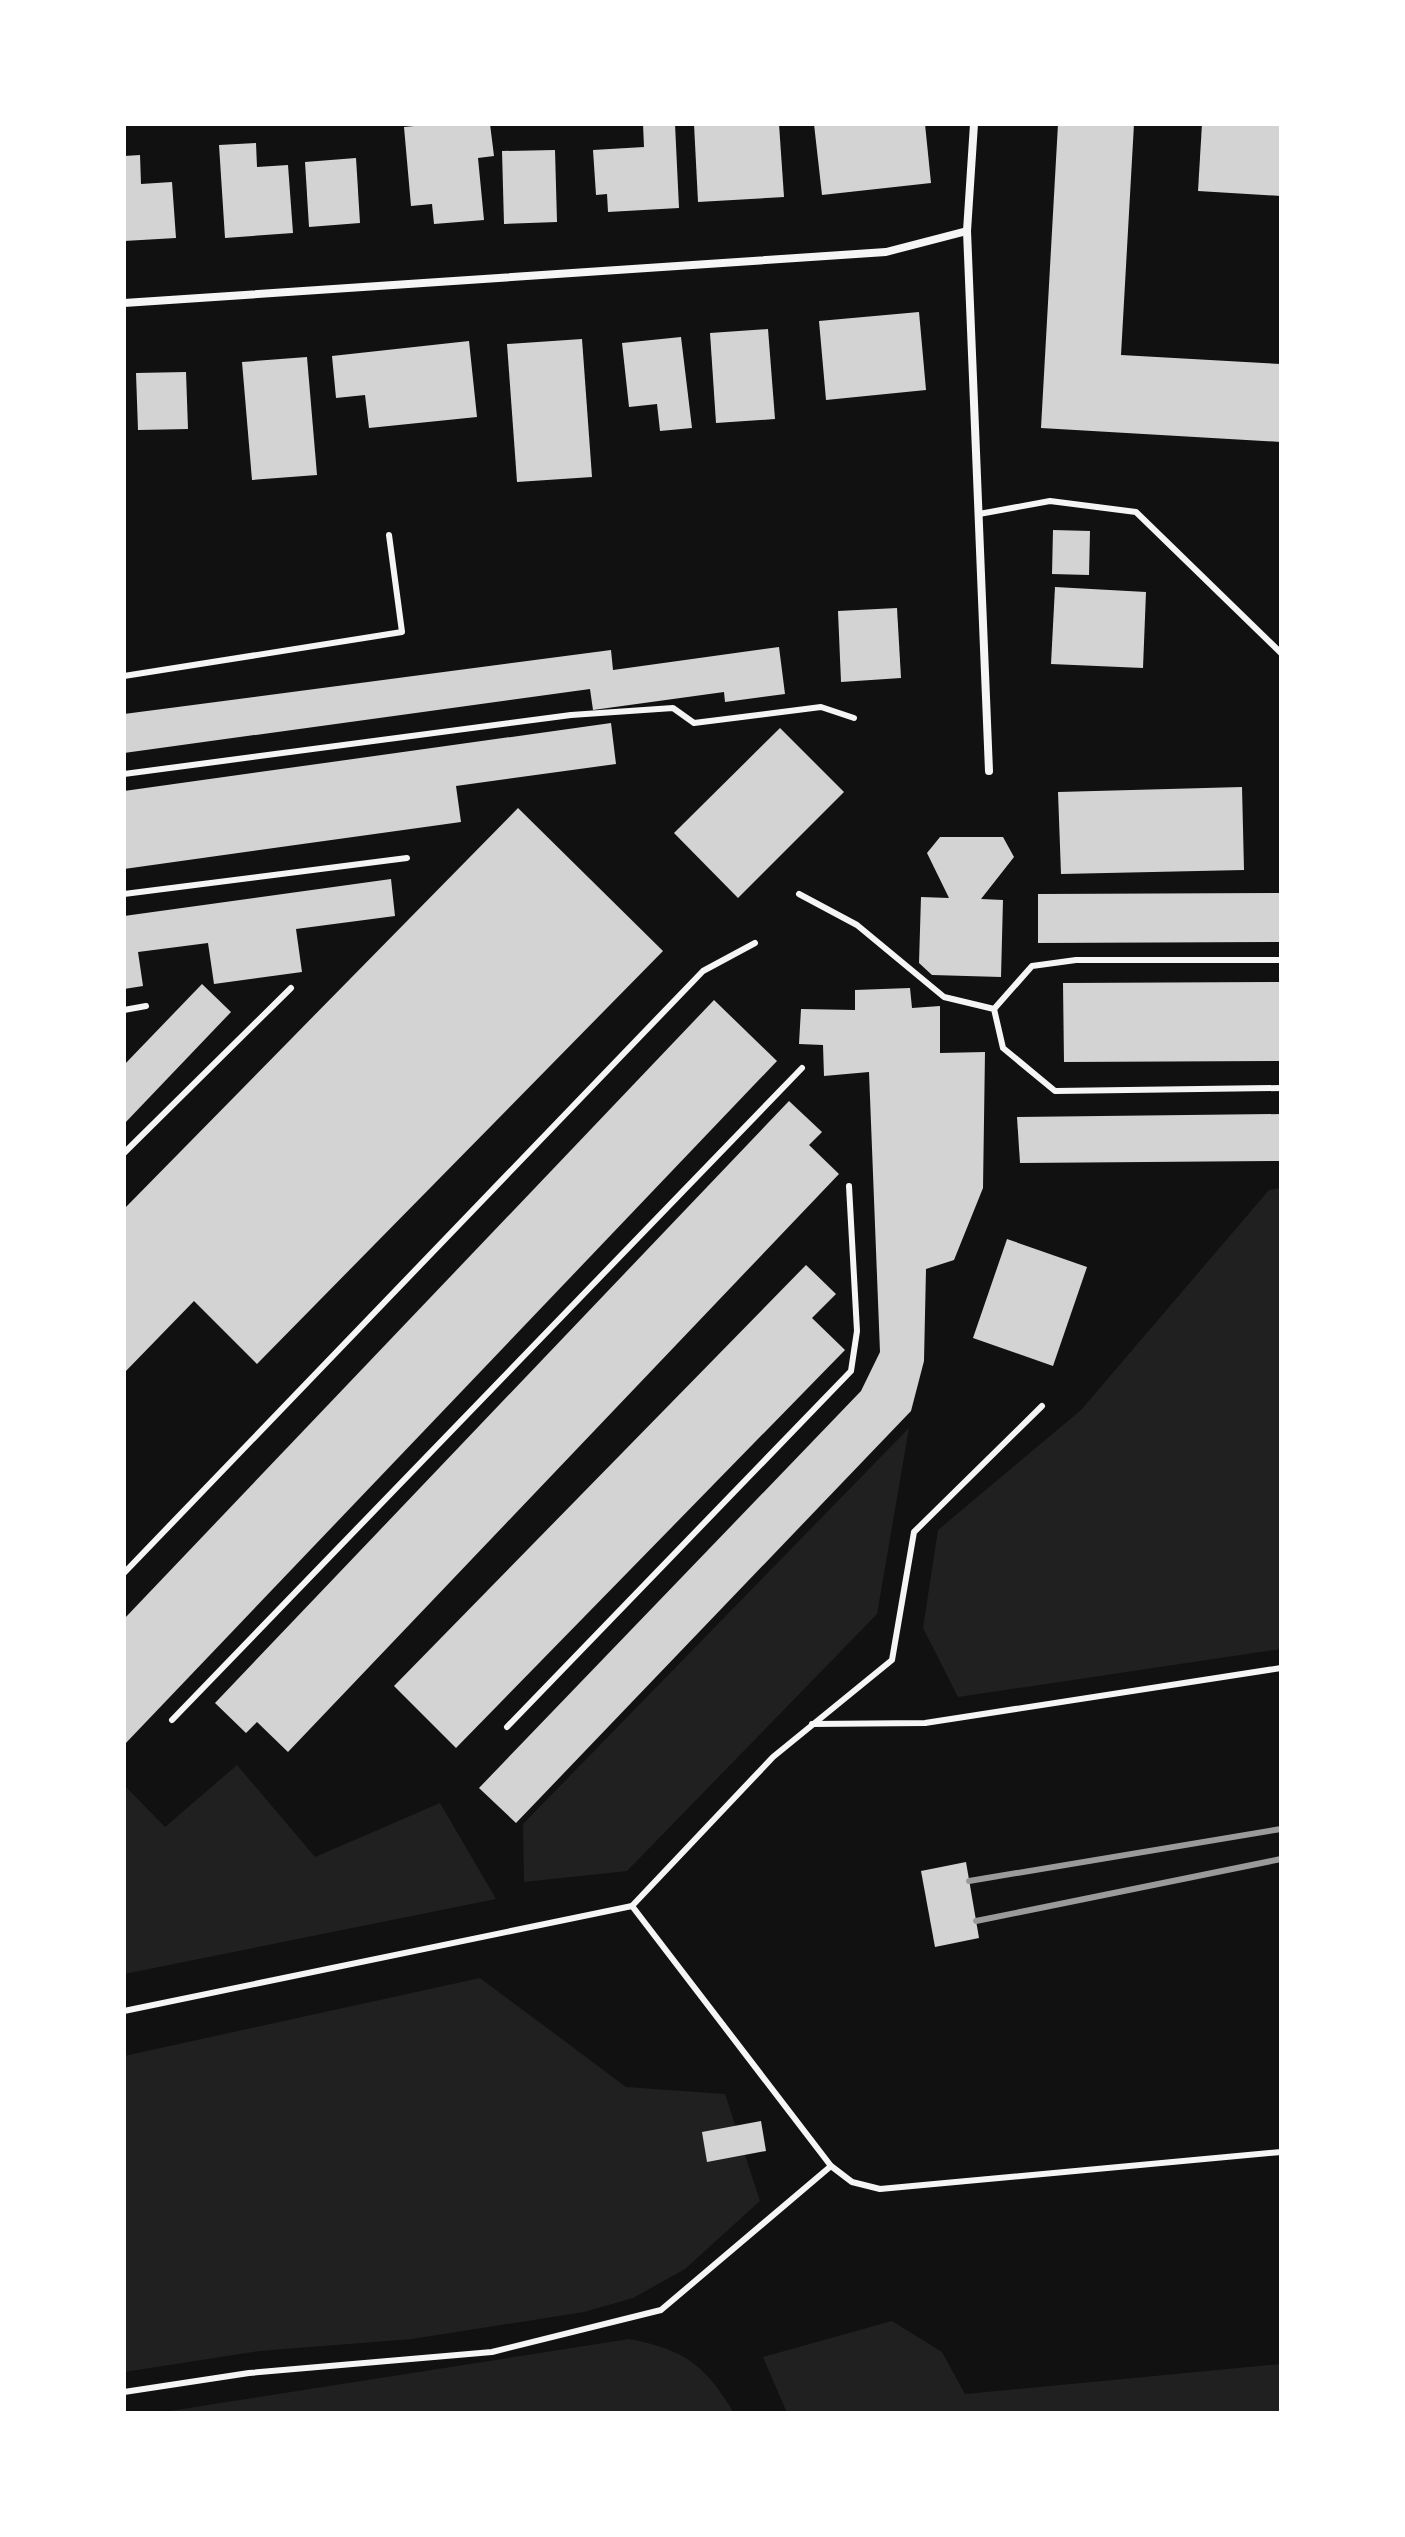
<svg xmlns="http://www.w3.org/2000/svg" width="1405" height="2537" viewBox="0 0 1405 2537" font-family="'Open Sans',sans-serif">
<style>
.green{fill:#202020}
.building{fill:#d3d3d3}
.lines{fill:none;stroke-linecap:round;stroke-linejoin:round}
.service{stroke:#f5f5f5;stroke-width:6}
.minor{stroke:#f5f5f5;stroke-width:8}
.rail{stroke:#9a9a9a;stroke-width:6}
</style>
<rect width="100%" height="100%" fill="#111"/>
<g class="green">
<path d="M1281,1188V1649L958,1697L923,1628L938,1530L1081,1410L1269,1190Z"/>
<path d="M909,1428L877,1614L627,1871L524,1882L523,1824Z"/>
<path d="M237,1765L315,1857L440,1803L496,1899L124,1974V1785L165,1827Z"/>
<path d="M480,1978L626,2087L725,2094L760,2201L685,2269L633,2298L584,2312L412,2339L259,2351L124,2372V2056Z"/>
<path d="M892,2321L942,2352L965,2394L1281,2364V2413H787L763,2357Z"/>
<path d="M629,2339C685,2350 704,2364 734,2413H157Z"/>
</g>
<g class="building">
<path d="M435,124H490L494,156L478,158L484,220L434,224L432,204L411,206L404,127Z"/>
<path d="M643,124H675L679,208L608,212L607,194L596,195L593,150L644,147Z"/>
<path d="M694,124H779L784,197L698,202Z"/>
<path d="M814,124H925L931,183L822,195Z"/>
<path d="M1058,124H1134L1121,355L1281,364V442L1041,428Z"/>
<path d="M1202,124H1281V196L1198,191Z"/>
<path d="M256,143L257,167L288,165L293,233L225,238L219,145Z"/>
<path d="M555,150L557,222L504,224L502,151Z"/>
<path d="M140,155L141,184L172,182L176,238L124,241V156Z"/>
<path d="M356,158L360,223L309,227L305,162Z"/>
<path d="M919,312L926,390L826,400L819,321Z"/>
<path d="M768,329L775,419L716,423L710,333Z"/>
<path d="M681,337L692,428L660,431L657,404L629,407L622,343Z"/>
<path d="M582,339L592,477L517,482L507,344Z"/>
<path d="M469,341L477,417L369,428L365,395L336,398L332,356Z"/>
<path d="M307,357L317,475L252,480L242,362Z"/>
<path d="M186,372L188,429L138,430L136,373Z"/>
<path d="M1053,530L1090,531L1089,575L1052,574Z"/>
<path d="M1055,587L1146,592L1143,668L1051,664Z"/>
<path d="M897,608L901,678L841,682L838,611Z"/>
<path d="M779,647L785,694L725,702L724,692L593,710L590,689L124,753V714L611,650L613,670Z"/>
<path d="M611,723L616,764L456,786L461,822L124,869V791Z"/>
<path d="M780,728L844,792L738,898L674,833Z"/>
<path d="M1242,787L1244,870L1061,874L1058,792Z"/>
<path d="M518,808L663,951L257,1364L194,1301L124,1373V1209Z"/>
<path d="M940,837H1003L1014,857L981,899L1003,900L1001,977L932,975L919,963L921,897L949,898L927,853Z"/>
<path d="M391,879L395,916L296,929L302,972L214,984L208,943L138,952L143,986L124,989V916Z"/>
<path d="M1281,893V942L1038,943V894Z"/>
<path d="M1281,982V1061L1064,1062L1063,983Z"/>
<path d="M202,984L231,1012L124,1124V1065Z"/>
<path d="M910,988L912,1008L940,1006V1053L985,1052L983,1188L954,1260L926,1269L924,1361L911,1411L516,1823L479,1788L861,1391L880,1352L869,1072L824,1076L823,1045L799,1044L801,1009L855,1010V990Z"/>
<path d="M714,1000L777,1061L124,1745V1619Z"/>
<path d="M789,1101L822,1132L809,1145L839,1174L288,1752L257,1722L246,1733L215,1703Z"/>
<path d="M1281,1114V1161L1020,1163L1017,1117Z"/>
<path d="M1007,1239L1087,1267L1053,1366L973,1338Z"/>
<path d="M806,1265L836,1294L812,1318L845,1350L456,1748L394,1686Z"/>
<path d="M966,1862L979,1938L935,1947L921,1871Z"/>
<path d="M761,2121L766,2151L707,2162L702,2132Z"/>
</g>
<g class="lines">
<g class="service">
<path d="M979,514L1050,501L1136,512L1281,653"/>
<path d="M124,676L402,632L389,535"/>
<path d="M124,774L571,715L673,708L694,723L821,707L854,718"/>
<path d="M124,894L407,858"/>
<path d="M799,894L857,925L944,997L994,1009L1003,1048L1055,1091L1281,1088"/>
<path d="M994,1009L1032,966L1076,960H1281"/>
<path d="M124,1010L146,1006"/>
<path d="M124,1153L291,988"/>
<path d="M124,1573L703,971L755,943"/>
<path d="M172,1720L802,1068"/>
<path d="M812,1724L925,1723L1281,1668"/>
<path d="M507,1727L851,1371L857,1331L849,1186"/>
<path d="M632,1906L831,2166"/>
<path d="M124,2011L632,1906L773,1757L892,1660L914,1532L1042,1406"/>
<path d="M124,2392L249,2373L492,2352L661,2310L831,2166L852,2182L880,2189L1281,2152"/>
</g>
<g class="minor">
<path d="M974,124L967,231L989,771"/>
<path d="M124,303L886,252L967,231"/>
</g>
<g class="rail">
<path d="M969,1881L1281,1829"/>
<path d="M976,1921L1281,1859"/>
</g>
</g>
<rect width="1405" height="2537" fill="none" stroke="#ffffff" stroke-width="252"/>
</svg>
